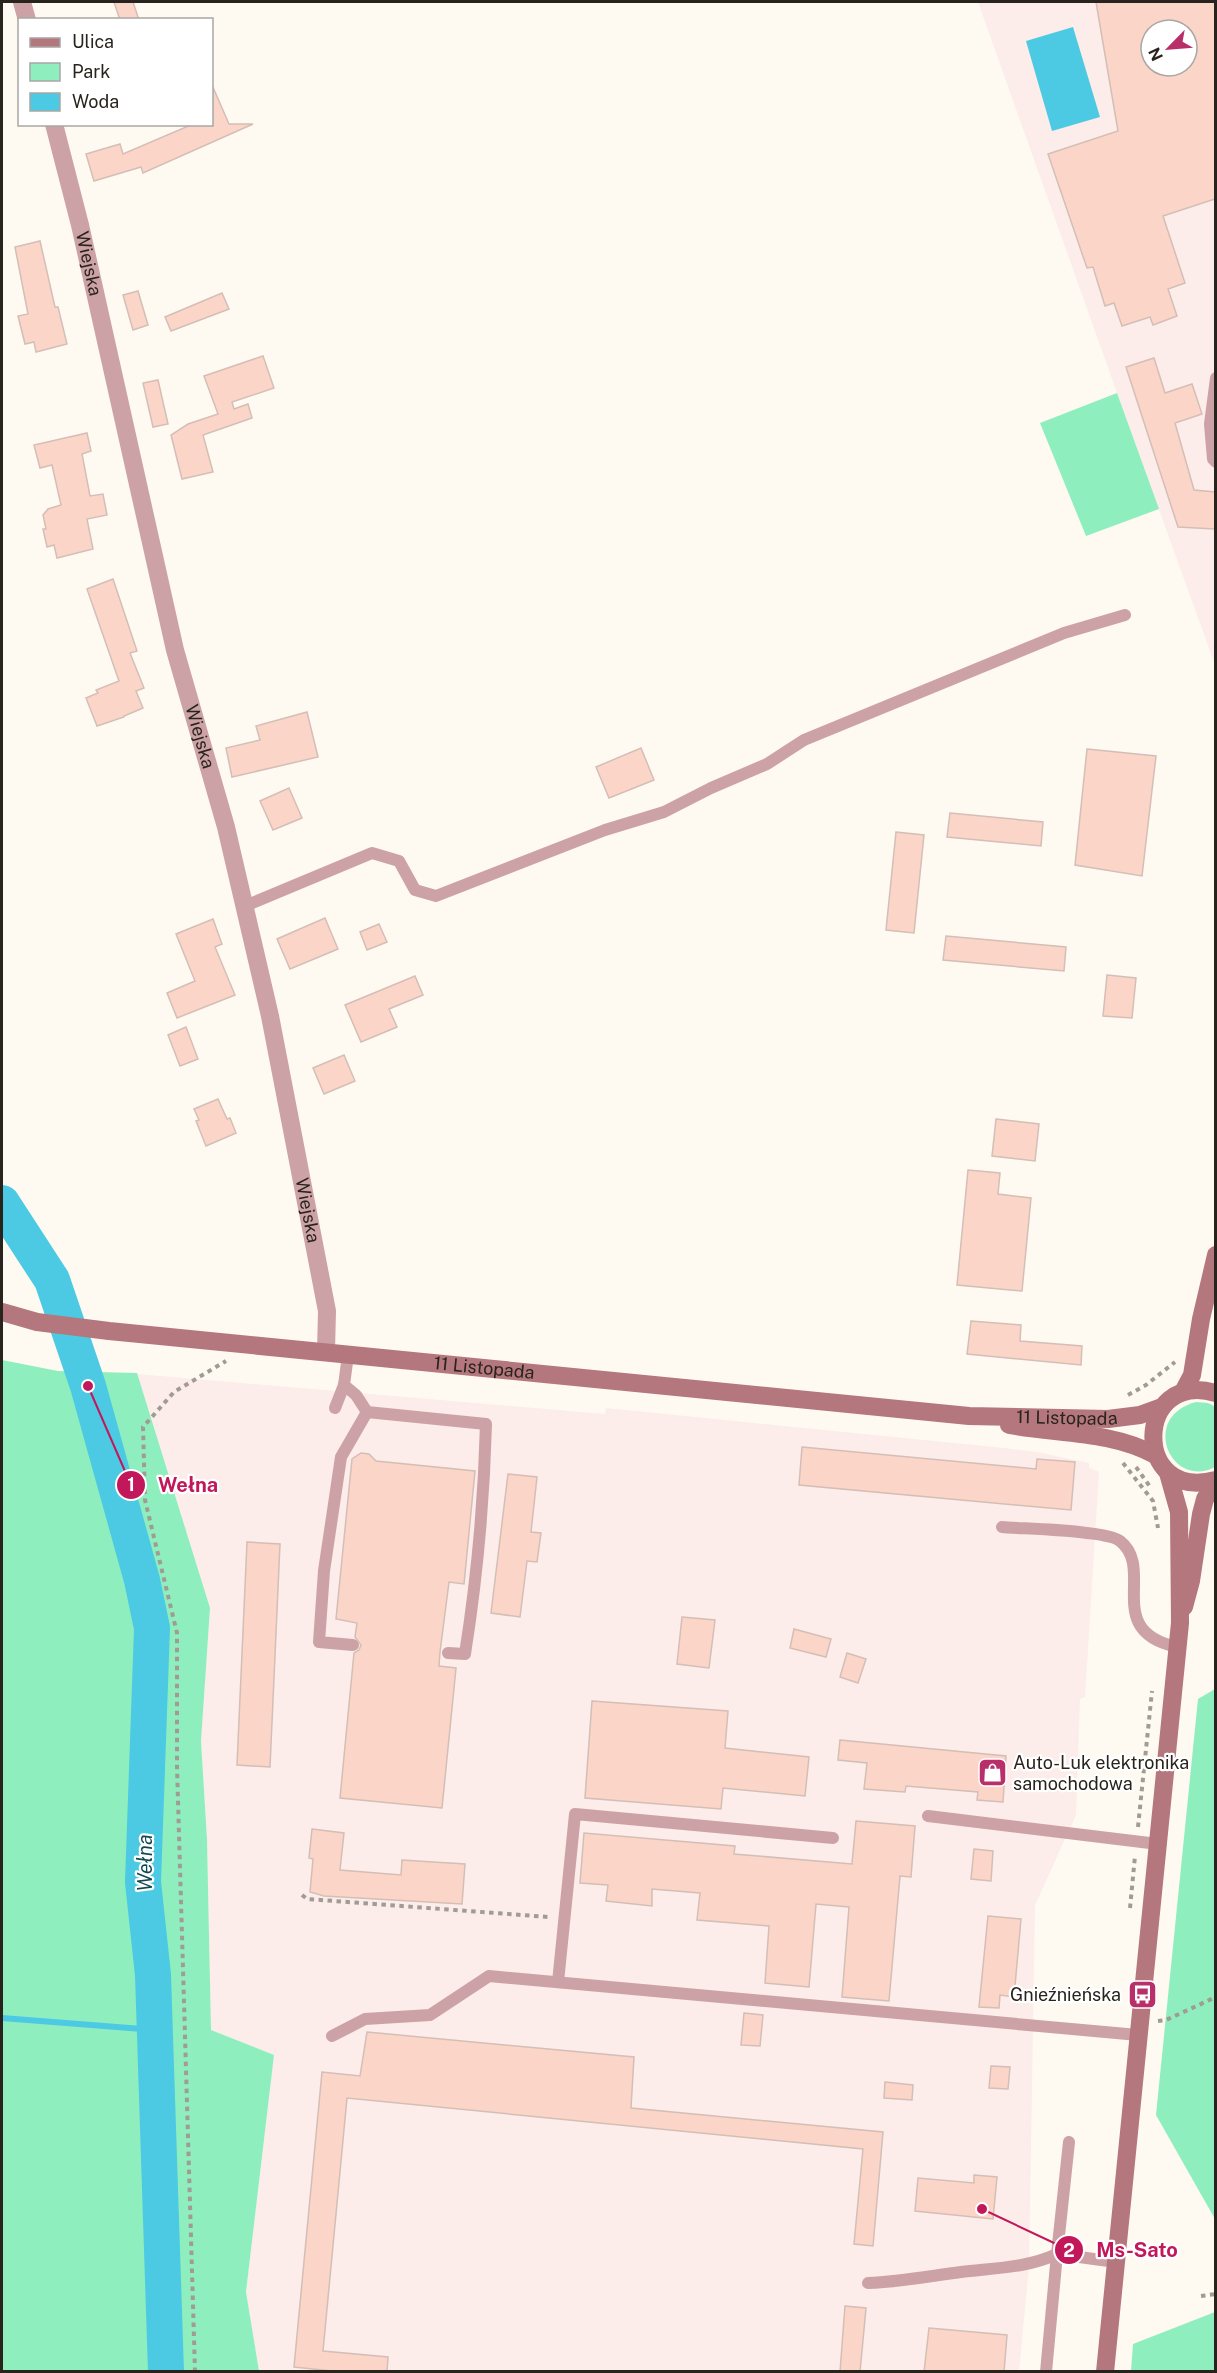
<svg xmlns="http://www.w3.org/2000/svg" width="1217" height="2373" viewBox="0 0 1217 2373" font-family="'Public Sans',sans-serif">
<style>
.industrial{fill:#fcecea;fill-rule:evenodd}
.green{fill:#8feebe}
.water{fill:#4dcae3}
.lines{fill:none;stroke-linecap:round;stroke-linejoin:round}
.stream{stroke:#4dcae3;stroke-width:6}
.river{stroke:#4dcae3;stroke-width:36}
.building{fill:#fbd6c8;stroke:#d4beb6;stroke-width:1.5;fill-rule:evenodd}
.path{stroke:#a09c94;stroke-width:4;stroke-dasharray:4.5 4.5;stroke-linecap:butt}
.service{stroke:#cda2a6;stroke-width:12}
.minor{stroke:#cda2a6;stroke-width:18}
.secondary{stroke:#b4777e;stroke-width:18}
.labels{text-anchor:middle;stroke-width:4.5;stroke-linejoin:round;paint-order:stroke}
.street-label{font-size:18px;fill:#28241d;stroke:#fff}
.poi-label{font-size:18px;fill:#28241d;stroke:#fff;text-anchor:start}
.water-label{font-size:20px;font-style:italic;fill:#114852;stroke:#fff}
.leader{fill:none;stroke:#c2185b;stroke-width:2}
.callout-dot{fill:#c2185b;stroke:#fff;stroke-width:2}
.mark-label{font-size:18px;text-anchor:middle;font-weight:bold;fill:#fff}
.callout-label{font-size:20px;text-anchor:middle;font-weight:bold;fill:#c2185b;stroke:#fff;stroke-width:4.5;stroke-linejoin:round;paint-order:stroke}
</style>
<rect width="100%" height="100%" fill="#fefaf2"/>
<g class="industrial">
<path d="M978,2H1215V665L1117,393ZM1151,30H1187V66H1151Z"/>
<path d="M137,1374L605,1414L606,1408L1004,1448L1037,1452L1089,1463V1468L1099,1472L1085,1697L1080,1699L1076,1815L1035,1905L1029,2267L1019,2371H259L246,2292L274,2055L211,2030L207,1839L201,1741L210,1608Z"/>
</g>
<g class="green">
<path d="M1117,393L1159,509L1086,536L1040,423Z"/>
<path d="M2,1360L58,1371L137,1373L210,1608L201,1741L207,1839L211,2030L274,2055L246,2292L259,2371H2Z"/>
<path d="M1196,1402L1208,1403L1216,1407L1215,1467C1171,1490 1139,1417 1196,1402Z"/>
<path d="M1215,1689V2219L1156,2115L1198,1699Z"/>
<path d="M1215,2312V2371H1131L1133,2344Z"/>
</g>
<path class="water" d="M1073,27L1100,117L1052,131L1026,41Z"/>
<g class="lines">
<path class="stream" d="M2,2018L155,2030"/>
<path class="river" d="M2,1203L52,1280L88,1386L142,1580L152,1628L143,1882L153,1975L166,2372"/>
</g>
<g class="building">
<path d="M114,2H133L139,20H120Z"/>
<path d="M1096,2H1215V199L1163,216L1185,283L1168,289L1177,316L1153,325L1150,317L1122,326L1114,303L1105,306L1093,267L1087,268L1048,154L1118,131ZM1151,30H1187V66H1151Z"/>
<path d="M212,85L229,124H253L143,173L141,167L94,181L86,154L120,144L123,154L193,124H212Z"/>
<path d="M40,241L55,307H58L67,344L36,352L34,342L25,344L18,316L28,314L15,247Z"/>
<path d="M138,291L148,325L133,330L123,295Z"/>
<path d="M222,293L229,309L171,331L165,317Z"/>
<path d="M263,356L274,388L232,402L234,409L248,404L252,418L203,435L213,472L182,479L171,435L188,424L218,414L204,376Z"/>
<path d="M1154,358L1165,393L1192,384L1202,414L1175,423L1194,490L1215,492V529L1178,527L1126,367Z"/>
<path d="M158,380L168,424L153,427L143,383Z"/>
<path d="M87,433L91,451L82,454L90,496L103,494L107,515L87,519L93,549L57,558L54,545L47,547L43,529H46L43,515L48,509L61,505L52,465L40,468L34,445Z"/>
<path d="M113,579L137,651L130,653L144,688L136,691L143,708L124,716V717L97,726L86,698L98,693L96,690L119,681L87,589Z"/>
<path d="M307,712L318,757L232,777L226,748L260,740L256,726Z"/>
<path d="M641,748L654,780L609,798L596,767Z"/>
<path d="M1087,749L1156,756L1142,876L1075,865Z"/>
<path d="M289,788L302,818L273,830L260,801Z"/>
<path d="M950,813L1043,822L1041,846L947,837Z"/>
<path d="M896,832L924,835L914,933L886,930Z"/>
<path d="M325,918L338,949L290,969L277,939Z"/>
<path d="M213,919L222,944L215,947L235,995L177,1018L167,993L195,981L176,934Z"/>
<path d="M379,924L387,942L367,950L360,932Z"/>
<path d="M946,936L1066,947L1064,971L943,960Z"/>
<path d="M1107,975L1136,978L1132,1018L1103,1016Z"/>
<path d="M415,976L423,995L389,1009L397,1027L361,1042L345,1005Z"/>
<path d="M186,1027L198,1059L180,1066L168,1035Z"/>
<path d="M344,1055L355,1081L324,1094L313,1068Z"/>
<path d="M218,1099L227,1119L230,1118L236,1133L206,1146L196,1121L199,1120L194,1109Z"/>
<path d="M996,1119L1039,1124L1035,1161L992,1156Z"/>
<path d="M968,1170L1000,1173L998,1194L1031,1198L1022,1291L957,1285Z"/>
<path d="M971,1321L1021,1325L1020,1341L1082,1346L1081,1365L967,1354Z"/>
<path d="M802,1447L1036,1469L1037,1459L1075,1462L1071,1510L799,1485Z"/>
<path d="M361,1453L369,1454L376,1461L475,1471L464,1584L449,1582L440,1652L439,1666L456,1668L442,1808L340,1798L354,1653L359,1650L361,1645L355,1637L357,1623L336,1619L352,1459Z"/>
<path d="M508,1474L537,1477L531,1532L541,1533L537,1562L527,1561L520,1617L491,1613Z"/>
<path d="M247,1542L280,1544L270,1767L237,1765Z"/>
<path d="M682,1617L715,1620L709,1668L677,1664Z"/>
<path d="M794,1629L831,1639L826,1657L790,1648Z"/>
<path d="M847,1653L866,1659L858,1683L840,1677Z"/>
<path d="M592,1701L728,1711L725,1748L809,1757L805,1796L723,1788L721,1809L585,1798Z"/>
<path d="M840,1740L1006,1756L1003,1802L977,1800L978,1792L906,1786L905,1792L864,1789L867,1763L838,1760Z"/>
<path d="M856,1821L915,1826L911,1877L900,1876L889,2001L842,1997L849,1907L816,1904L809,1987L765,1983L769,1926L697,1920L700,1893L652,1889V1906L606,1901L608,1885L580,1883L584,1833L735,1846L734,1854L852,1864Z"/>
<path d="M312,1829L344,1833L340,1870L401,1875L402,1860L465,1864L462,1904L324,1896L310,1892L313,1859L309,1858Z"/>
<path d="M974,1849L993,1851L991,1881L971,1879Z"/>
<path d="M988,1916L1021,1919L1014,1997L1000,1995L999,2008L979,2007Z"/>
<path d="M744,2013L763,2015L760,2046L741,2045Z"/>
<path d="M367,2032L634,2057L631,2108L883,2132L873,2246L854,2244L863,2149L347,2098L323,2351L388,2357L387,2372H342L294,2367L322,2072L360,2076Z"/>
<path d="M991,2066L1010,2067L1008,2089L989,2088Z"/>
<path d="M885,2082L913,2085L912,2100L884,2098Z"/>
<path d="M974,2175L997,2177L993,2219L915,2211L918,2178L974,2183Z"/>
<path d="M845,2306L866,2308L860,2372H840Z"/>
<path d="M929,2328L1007,2335L1004,2372H924Z"/>
</g>
<g class="lines">
<g class="path">
<path d="M1128,1395L1146,1385L1175,1362"/>
<path d="M1123,1463L1153,1501L1158,1528"/>
<path d="M1136,1467L1151,1488"/>
<path d="M1138,1827L1152,1691"/>
<path d="M302,1895L307,1899L549,1917"/>
<path d="M1130,1908L1135,1856"/>
<path d="M1158,2021L1166,2020L1216,1997"/>
<path d="M1201,2296L1216,2294"/>
<path d="M195,2372L177,1767V1633L145,1500L143,1427L174,1392L226,1361"/>
</g>
<g class="service">
<path d="M1216,378L1210,424L1213,459L1216,462"/>
<path d="M245,906L372,853L399,861L415,890L436,896L605,830L664,812L711,788L767,764L804,740L1064,633L1125,615"/>
<path d="M348,1355L344,1385L356,1395L367,1412"/>
<path d="M335,1408L344,1385"/>
<path d="M1002,1527C1024,1529 1106,1530 1120,1541C1156,1569 1102,1631 1177,1647"/>
<path d="M353,1645L319,1642L324,1571L341,1457L367,1412L486,1424C484,1501 477,1578 465,1654L448,1653"/>
<path d="M928,1816L1158,1844"/>
<path d="M558,1982L575,1814L833,1838"/>
<path d="M332,2036L365,2019L430,2015L489,1976L1138,2035"/>
<path d="M868,2283C900,2282 930,2276 961,2272C994,2268 1027,2268 1057,2254L1069,2142"/>
<path d="M1046,2372L1057,2254L1116,2262"/>
</g>
<g class="minor">
<path d="M22,2L27,20"/>
<path id="s1" d="M54,124L80,225L175,650L226,827L270,1016L327,1311L326,1351"/>
</g>
<g class="secondary">
<path id="s2" d="M2,1312L37,1322L109,1331L969,1416L1108,1419L1140,1415L1162,1407"/>
<path d="M1183,1392L1192,1375L1201,1319L1216,1255"/>
<path d="M1216,1393C1134,1369 1131,1503 1216,1480"/>
<path d="M1009,1425C1057,1434 1112,1431 1155,1455"/>
<path d="M1184,1607L1191,1581L1201,1514L1205,1499L1216,1482"/>
<path d="M1105,2372L1180,1623L1179,1512L1168,1473"/>
</g>
</g>
<defs>
<symbol id="shop-square" viewBox="-11 -11 22 22"><rect x="-9" y="-9" width="18" height="18" rx="4" fill="#b92f6a" stroke="#fff"/><path d="M-5-2.5h2.3a2.7 3.5 0 0 1 5.4 0H5L5.5 6h-11ZM-1.5-2.5h3a1.5 2.3 0 0 0-3 0Z" fill="#fff"/></symbol>
<symbol id="bus-square" viewBox="-11 -11 22 22"><rect x="-9" y="-9" width="18" height="18" rx="4" fill="#b92f6a" stroke="#fff"/><path d="M-5-6H5V4H4V6H2V4H-2V6H-4V4H-5ZM-3.5-4V0h7V-4ZM-3.5 1.2v1.5H-2V1.2ZM2 1.2v1.5H3.5V1.2Z" fill="#fff"/></symbol>
</defs>
<g fill-rule="evenodd">
<use href="#shop-square" x="976" y="1756" width="33" height="33"/>
<use href="#bus-square" x="1126" y="1978" width="33" height="33"/>
</g>
<g class="labels">
<g class="street-label">
<text dy="6" stroke="none"><textPath href="#s1" startOffset="144">Wiejska</textPath></text>
<text dy="6" stroke="none"><textPath href="#s1" startOffset="630">Wiejska</textPath></text>
<text dy="6" stroke="none"><textPath href="#s1" startOffset="1116">Wiejska</textPath></text>
<text dy="6" stroke="none"><textPath href="#s2" startOffset="486">11 Listopada</textPath></text>
<text dy="6" stroke="none"><textPath href="#s2" startOffset="1071">11 Listopada</textPath></text>
</g>
<g class="poi-label">
<text x="1013" y="1769">Auto-Luk elektronika<tspan x="1013" dy="21">samochodowa</tspan></text>
<text x="1121" y="2001" text-anchor="end">Gnieźnieńska</text>
</g>
<g class="water-label">
<text transform="translate(145 1863) rotate(-90)" y="7">Wełna</text>
</g>
</g>
<path class="leader" d="M88 1386L131 1485M982 2209L1069 2250"/>
<g class="callout-dot">
<circle cx="88" cy="1386" r="6"/>
<circle cx="982" cy="2209" r="6"/>
<circle cx="131" cy="1485" r="15"/>
<circle cx="1069" cy="2250" r="15"/>
</g>
<g class="mark-label">
<text x="131" y="1491">1</text>
<text x="1069" y="2257">2</text>
</g>
<g class="callout-label">
<text x="188" y="1492">Wełna</text>
<text x="1137" y="2257">Ms-Sato</text>
</g>
<rect width="1217" height="2373" fill="none" stroke="#28241d" stroke-width="6"/>
<rect x="18" y="18" width="195" height="108" fill="#ffffff" stroke="#a9a7a5" stroke-width="1.5"/>
<rect x="30" y="38" width="30" height="9" fill="#b4777e" stroke="#a9a7a5" stroke-width="1.5"/>
<text x="72" y="48" font-size="18" fill="#28241d">Ulica</text>
<rect x="30" y="63" width="30" height="18" fill="#8feebe" stroke="#a9a7a5" stroke-width="1.5"/>
<text x="72" y="78" font-size="18" fill="#28241d">Park</text>
<rect x="30" y="93" width="30" height="18" fill="#4dcae3" stroke="#a9a7a5" stroke-width="1.5"/>
<text x="72" y="108" font-size="18" fill="#28241d">Woda</text>
<g transform="translate(1169 48) rotate(245)"><circle r="28" fill="#ffffff" stroke="#a9a7a5" stroke-width="1.5"/>
<path d="M0-4.5L10 22L0 15L-10 22Z" fill="#b92f6a"/>
<text y="-9" font-size="16" font-weight="bold" text-anchor="middle" fill="#28241d">N</text>
</g>
</svg>
